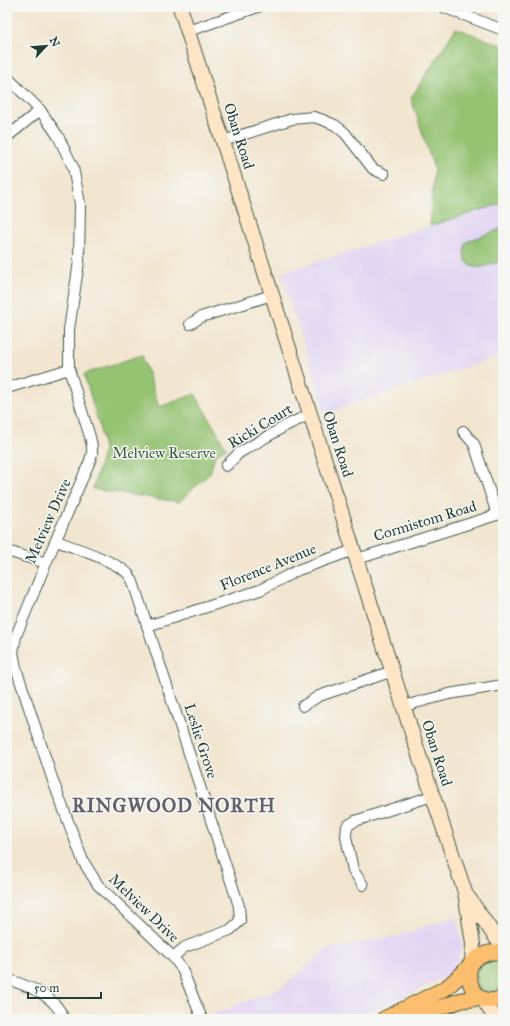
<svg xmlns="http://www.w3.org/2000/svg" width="510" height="1026" viewBox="0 0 510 1026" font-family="'IM FELL Great Primer',serif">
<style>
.built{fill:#e2d4f3}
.green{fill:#94c372;stroke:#5a8053}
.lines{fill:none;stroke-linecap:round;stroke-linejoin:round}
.street-casing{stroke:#3f564b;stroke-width:12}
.secondary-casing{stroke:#3f564b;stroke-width:16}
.primary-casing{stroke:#3f564b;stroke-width:17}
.street{stroke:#fff;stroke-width:10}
.secondary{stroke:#fde5c5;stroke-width:14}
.primary{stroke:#fabe6e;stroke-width:15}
.labels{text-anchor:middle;stroke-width:3;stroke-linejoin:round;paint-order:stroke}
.street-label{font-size:15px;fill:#1f3d34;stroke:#f6f6f2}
.park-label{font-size:15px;fill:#3c5e44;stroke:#f6f6f2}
.district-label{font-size:19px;font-weight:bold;letter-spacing:1px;fill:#645f6c;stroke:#f6f6f2}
</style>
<rect width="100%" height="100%" fill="#f6f6f2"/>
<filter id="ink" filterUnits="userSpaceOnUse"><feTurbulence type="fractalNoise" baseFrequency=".025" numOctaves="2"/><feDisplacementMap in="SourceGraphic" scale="8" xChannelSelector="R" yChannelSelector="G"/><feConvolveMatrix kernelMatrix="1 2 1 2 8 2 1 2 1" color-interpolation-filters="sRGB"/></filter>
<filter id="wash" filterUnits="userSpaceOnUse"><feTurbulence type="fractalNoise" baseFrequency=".012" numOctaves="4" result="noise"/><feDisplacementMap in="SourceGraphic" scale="16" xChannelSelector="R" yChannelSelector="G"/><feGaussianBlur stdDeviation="0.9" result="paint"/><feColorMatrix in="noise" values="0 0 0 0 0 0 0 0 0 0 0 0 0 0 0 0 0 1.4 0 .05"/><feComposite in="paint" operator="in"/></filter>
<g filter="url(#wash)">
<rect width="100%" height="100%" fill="#f2e5cf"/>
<g class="built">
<path d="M503,203V355L326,413L281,273Z"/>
<path d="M456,916L463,946L454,971L412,993L365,1014L350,1019H210L209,1016L283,987L324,950L397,936Z"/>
</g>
<g class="green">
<path d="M456,28L503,46V203L430,226L434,169L411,98Z"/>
<path d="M503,228V260C496,262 489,266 481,267C465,270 460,252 468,241Z"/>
<path d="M142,355L159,407L195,394L226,448L215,455L210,473L179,502L93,489L104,449L99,425L84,374Z"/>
<path d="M495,958L503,961V991C489,998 471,989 476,972C476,969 479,966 480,963Z"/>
</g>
</g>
<g filter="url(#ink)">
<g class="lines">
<defs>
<g id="street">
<path d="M443,7L503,30"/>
<path d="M188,31L258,7"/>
<path d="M7,77L40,110L58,136L73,167L80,204L79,261L69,330V369L90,437L92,446V454L89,463L46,563L16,636L13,652L16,668L53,781L83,861L98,885L173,957L182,969L202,1019"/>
<path d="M7,137L40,110"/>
<path d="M223,141L292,119L314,117L323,120L335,125L345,133L373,169L384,174"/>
<path d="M190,324L201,317L272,295"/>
<path d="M7,388L69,369"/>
<path d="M463,431L474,444L497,514"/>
<path d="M226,466L239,453L287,425L311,414"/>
<path d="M56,541C73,547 118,562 128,574C130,576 132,580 133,582L239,906L240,921L230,930L185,947L173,957"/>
<path d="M7,551L46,563"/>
<path d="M357,559L503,513"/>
<path d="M147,626L260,590L298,570L354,550"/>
<path d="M303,706L319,696L393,671"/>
<path d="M404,706L449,694L503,685"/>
<path d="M363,885L353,870L346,837L347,826L355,821L432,796"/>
<path d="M7,979C30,987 54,994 64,1019"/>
</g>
<g id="secondary">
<path d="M180,7L419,755L465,892L473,944L472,963"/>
<path d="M468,897L503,948"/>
<path d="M482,998L496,1019"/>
</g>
<g id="primary">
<path d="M503,951C493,952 479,953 472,963C465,973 471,993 482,999C488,1001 497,1001 503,998"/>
<path d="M384,1019L446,988L463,973L472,963"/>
<path d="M407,1019L462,1000L481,998"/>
</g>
</defs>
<use href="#street" class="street-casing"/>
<use href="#secondary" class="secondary-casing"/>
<use href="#primary" class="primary-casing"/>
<use href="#street" class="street"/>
<use href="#secondary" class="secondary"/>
<use href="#primary" class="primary"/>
</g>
</g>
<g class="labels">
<g class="street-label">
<text transform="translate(239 136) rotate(72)" y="5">Oban Road</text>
<text transform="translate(260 426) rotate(-31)" y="5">Ricki Court</text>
<text transform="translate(338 444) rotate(72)" y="5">Oban Road</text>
<text transform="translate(48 521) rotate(-66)" y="5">Melview Drive</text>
<text transform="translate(425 521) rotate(-17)" y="5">Cormistom Road</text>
<text transform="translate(268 567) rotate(-22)" y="5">Florence Avenue</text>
<text transform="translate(201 741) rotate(72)" y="5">Leslie Grove</text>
<text transform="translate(437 753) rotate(72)" y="5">Oban Road</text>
<text transform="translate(144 908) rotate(44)" y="5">Melview Drive</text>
</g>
<g class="park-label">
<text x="164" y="458">Melview Reserve</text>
</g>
<g class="district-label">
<text x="174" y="812">RINGWOOD NORTH</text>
</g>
</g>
<rect width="510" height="1026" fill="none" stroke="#f6f6f2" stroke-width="24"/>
<g transform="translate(46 46) rotate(64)" stroke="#f6f6f2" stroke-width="3" paint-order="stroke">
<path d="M0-3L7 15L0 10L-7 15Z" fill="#1f3d34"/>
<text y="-6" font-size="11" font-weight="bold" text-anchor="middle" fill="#1f3d34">N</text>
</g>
<path d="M28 992v6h73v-6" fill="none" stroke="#1f3d34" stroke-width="2"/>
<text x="34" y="992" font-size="12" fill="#1f3d34" stroke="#f6f6f2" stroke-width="3" paint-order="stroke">50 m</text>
</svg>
